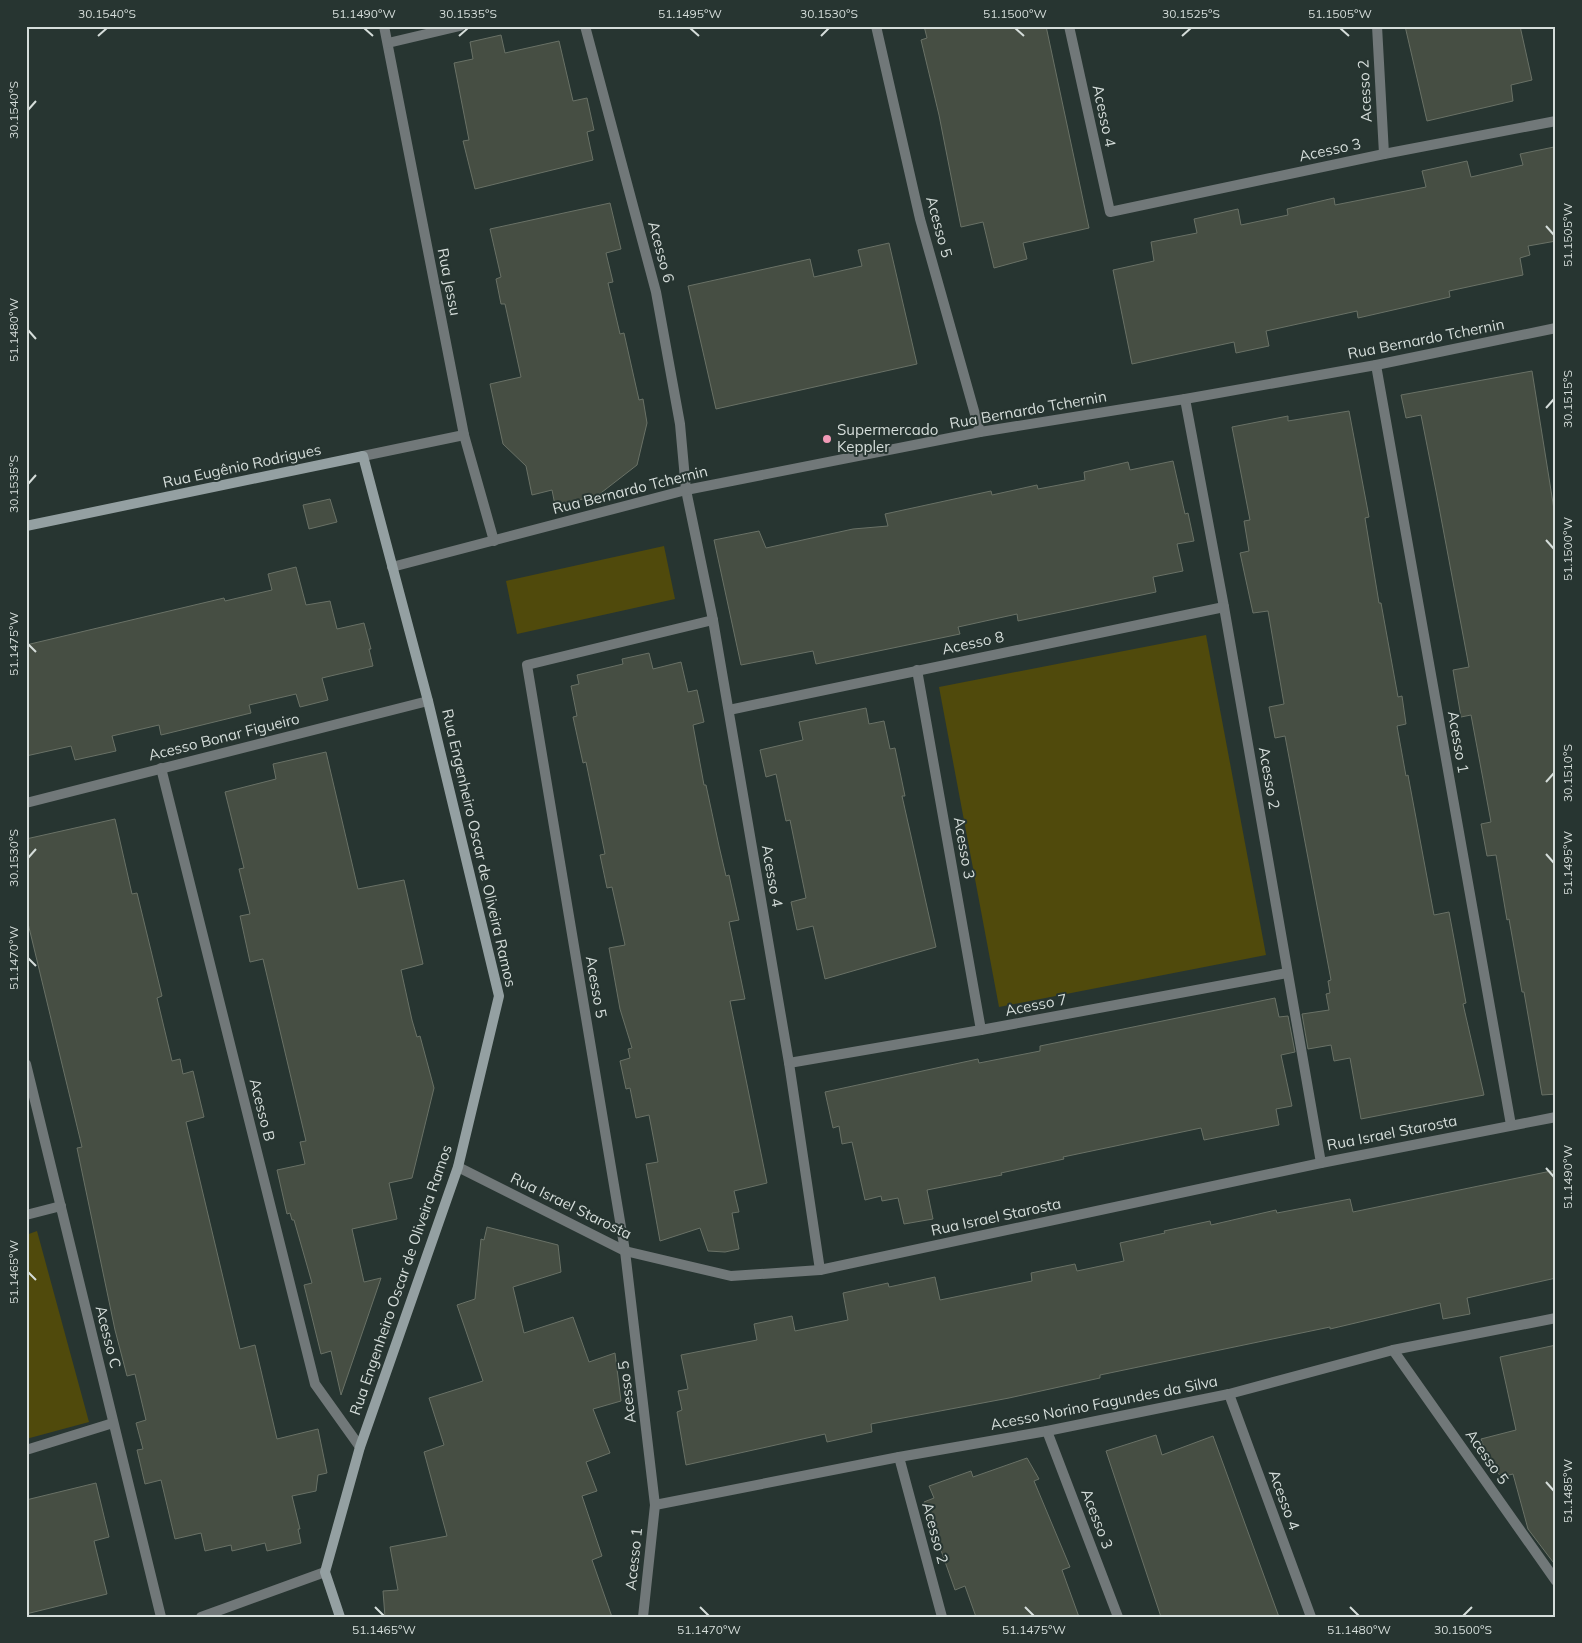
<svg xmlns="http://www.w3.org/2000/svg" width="1582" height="1643" viewBox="0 0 1582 1643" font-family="Mulish,sans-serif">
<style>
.green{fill:#504a0c}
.building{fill:#464e43;stroke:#697166}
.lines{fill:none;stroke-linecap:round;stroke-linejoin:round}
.street{stroke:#717879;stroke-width:10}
.secondary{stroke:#94a0a2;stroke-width:10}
.ticks{fill:none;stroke:#d5ddda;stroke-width:2}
.poi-dot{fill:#f09ab6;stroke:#273531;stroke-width:2}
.labels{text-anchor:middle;stroke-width:4;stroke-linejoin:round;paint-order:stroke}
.street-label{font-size:15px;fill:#d5ddda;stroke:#273531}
.poi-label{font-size:15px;fill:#d5ddda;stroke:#273531;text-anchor:start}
.neatline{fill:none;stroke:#d5ddda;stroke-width:2}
.ticks-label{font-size:12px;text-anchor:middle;fill:#d5ddda}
</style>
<rect width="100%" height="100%" fill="#273531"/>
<g class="green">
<path d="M664,546L675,599L517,634L506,581Z"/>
<path d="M1206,635L1266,955L999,1007L939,687Z"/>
<path d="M37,1231L89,1422L26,1439V1235Z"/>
</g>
<g class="building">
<path d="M924,26H1046L1089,228L1023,243L1027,259L994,268L983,222L961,227L939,115L921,40L927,38Z"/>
<path d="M1405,26H1520L1532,80L1511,85L1513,101L1427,121Z"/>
<path d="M501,35L505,53L559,41L573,101L587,98L594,130L587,132L593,160L475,189L463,141L469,140L454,63L473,59L470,42Z"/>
<path d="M1554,147L1556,160V241L1528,246L1530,255L1520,258L1523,275L1449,291L1450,297L1358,318L1357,311L1266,331L1269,346L1236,353L1234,342L1132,364L1113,270L1154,261L1151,242L1197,233L1194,219L1238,209L1241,225L1288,215L1287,209L1334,198L1335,205L1426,187L1422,171L1467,161L1471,177L1523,165L1520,154Z"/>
<path d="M610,203L621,249L606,253L613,282L608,283L620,334L624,333L639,400L643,399L647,423L637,465L597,496L555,505L552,490L532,495L526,466L503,444L490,384L521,377L505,304H501L496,279L501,277L490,229Z"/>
<path d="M889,243L917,364L716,409L688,286L810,259L814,277L862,266L858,250Z"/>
<path d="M1532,371L1556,522V1094L1542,1095L1524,992H1522L1509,919L1507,920L1496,855L1487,856L1481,824L1491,822L1471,715L1461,717L1453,670L1469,667L1436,491L1421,415L1406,418L1401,395Z"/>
<path d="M1349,411L1369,517L1365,518L1379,603H1381L1398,697L1402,696L1406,724L1397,726L1406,776L1408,775L1434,915L1449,912L1466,1003L1463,1004L1484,1095L1361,1119L1350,1058L1334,1061L1331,1045L1308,1049L1302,1014L1329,1010L1326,994L1330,993L1328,981L1331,980L1285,736L1275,738L1269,707L1284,704L1268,611L1253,613L1240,553L1249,551L1244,521L1250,520L1232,427L1288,416V421Z"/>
<path d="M1173,461L1185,514L1188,513L1194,541L1177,544L1183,571L1153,577L1156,592L1018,621L1017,614L958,627L960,634L816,664L813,651L741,665L714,540L759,531L766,548L853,529L888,526L885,514L991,491L992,495L1037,485L1038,489L1085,480L1084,472L1128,462L1130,470Z"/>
<path d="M330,499L337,522L309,529L303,505Z"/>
<path d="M296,567L306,605L330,601L337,629L364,623L371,649H369L373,666L322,678L328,700L300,707L296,694L249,705L251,713L161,735L159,725L112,736L116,751L75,760L71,746L26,756V645L224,598L225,601L272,590L268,574Z"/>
<path d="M649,653L653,669L681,662L688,692L697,690L704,722L693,725L704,785H706L719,846L726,876L729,875L739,920L729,922L745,999L730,1001L767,1183L734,1191L739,1212L732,1213L739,1249L725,1252L708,1251L700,1228L660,1241L646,1164L658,1162L649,1115L636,1118L630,1088L626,1089L620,1061L630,1058L628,1049L632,1048L620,1009L609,948L625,945L612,887L607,888L600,855L605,854L586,762L583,763L573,717L577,716L571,686L579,684L577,675L623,664L622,659Z"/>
<path d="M866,708L869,724L884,721L890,749L895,748L905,796H902L936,947L825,979L813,926L797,930L791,902L806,898L790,820L786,821L776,774L766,777L760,750L803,740L799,722Z"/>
<path d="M326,752L358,889L404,880L423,964L401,970L412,1020L417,1037L420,1036L434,1088L412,1178L389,1183L397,1219L352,1229L364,1282L381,1278L341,1395L331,1351L321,1354L304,1285L312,1283L294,1220H292L290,1213L287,1214L277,1170L305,1164L300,1142L306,1141L263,959L250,962L240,916L250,914L239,869L244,868L225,792L276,779L273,764Z"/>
<path d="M115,819L132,894L137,893L162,996L157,998L172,1061L180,1059L183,1074L193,1071L204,1117L186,1122L240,1349L255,1345L277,1439L318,1429L327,1473L318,1475L316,1491L292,1496L300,1529H298L301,1543L267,1551L265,1543L232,1551L231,1545L205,1551L201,1533L175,1539L161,1480L145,1484L137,1450L143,1449L136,1423L146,1420L135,1374L127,1376L115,1330L77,1148L82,1147L26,915V839Z"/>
<path d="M1275,998L1279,1017L1288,1016L1295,1052L1281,1055L1292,1106L1276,1109L1279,1125L1204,1140L1201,1128L1063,1157L1064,1159L1001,1173L1002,1175L927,1190L933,1219L904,1224L898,1198L882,1201L881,1196L865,1200L852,1142L842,1144L839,1126L833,1128L825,1092L978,1059L979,1063L1040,1051V1046Z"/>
<path d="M1556,1170V1278L1467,1298L1470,1314L1443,1319L1440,1303L1330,1329V1327L1100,1375V1378L1009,1398L871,1424L872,1432L827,1442L825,1434L686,1465L677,1412L682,1410L678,1391L688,1389L681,1355L757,1340L754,1324L792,1316L795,1331L848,1320L843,1293L888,1283L889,1287L935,1277L940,1300L1032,1281L1031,1273L1075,1264L1077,1271L1124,1261L1120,1243L1165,1233L1164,1231L1210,1221L1211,1225L1276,1210L1277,1213L1350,1199L1353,1212Z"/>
<path d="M487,1227L558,1245L561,1272L513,1287L524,1333L573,1317L589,1362L615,1353L621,1401L593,1409L610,1453L586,1462L597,1491L582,1496L602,1556L592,1560L612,1617H385L383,1591L398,1590L390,1547L447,1536L424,1452L444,1445L429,1398L483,1381L457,1305L475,1299L481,1239L484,1240Z"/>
<path d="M1556,1345V1566L1528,1529L1513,1474L1501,1477L1487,1457L1481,1439L1516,1430L1500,1357Z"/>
<path d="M1156,1435L1162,1455L1213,1436L1279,1617H1161L1106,1451Z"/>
<path d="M1027,1458L1039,1479L1034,1481L1070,1567L1062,1570L1079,1617H976L965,1586L955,1590L924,1502L934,1498L929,1486L971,1471L973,1477Z"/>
<path d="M96,1483L109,1537L94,1541L107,1594L26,1614V1500Z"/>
</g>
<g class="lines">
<g class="street">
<path d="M384,26L464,435L494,541"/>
<path d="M585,26L656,292L680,424L686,490L713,620L789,1063L820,1270"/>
<path d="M876,26L920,219L980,432"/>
<path d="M1069,26L1110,212L1384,154L1556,121"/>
<path d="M1377,26L1384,154"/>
<path d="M388,43L460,26"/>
<path d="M1376,365L1511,1125"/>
<path d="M1185,399L1224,607L1321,1163"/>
<path d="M363,456L464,435"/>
<path d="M392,567L686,490L980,432L1185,399L1376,365L1556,328"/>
<path d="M917,670L981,1030"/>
<path d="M729,710L1224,607"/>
<path d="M161,768L315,1384L360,1447"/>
<path d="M26,803L428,701"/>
<path d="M789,1063L981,1030L1287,973"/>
<path d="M26,1064L161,1617"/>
<path d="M458,1167L625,1251L731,1276L820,1270L1321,1163L1556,1117"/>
<path d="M26,1215L61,1206"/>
<path d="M1393,1350L1556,1581"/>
<path d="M1229,1394L1311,1617"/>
<path d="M1047,1431L1118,1617"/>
<path d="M26,1450L113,1423"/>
<path d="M899,1457L942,1617"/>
<path d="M655,1505L899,1457L1047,1431L1229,1394L1393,1350L1556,1318"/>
<path d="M201,1617L325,1572"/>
<path d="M643,1617L655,1505L625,1251L527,665L713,620"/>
</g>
<path class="secondary" d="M26,526L363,456L428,701L499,996L458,1167L360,1447L325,1572L340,1617"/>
</g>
<path class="ticks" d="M364,28L373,36M690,28L699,36M1015,28L1024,36M1340,28L1349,36M98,36L107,28M459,36L468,28M821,36L829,28M1182,36L1191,28M28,110L36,101M1546,226L1554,235M28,330L36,339M1546,408L1554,399M28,484L36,475M1546,540L1554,549M28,644L36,652M1546,782L1554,773M1546,854L1554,863M28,858L36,849M28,958L36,966M1546,1168L1554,1177M28,1272L36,1280M1546,1482L1554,1491M375,1607L384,1616M700,1607L709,1616M1025,1607L1034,1616M1350,1607L1359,1616M1463,1616L1472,1607"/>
<circle class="poi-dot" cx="827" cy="439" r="5"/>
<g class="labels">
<g class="street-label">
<text transform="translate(1365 91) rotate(-93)" y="5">Acesso 2</text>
<text transform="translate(1104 116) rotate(78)" y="5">Acesso 4</text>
<text transform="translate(1330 150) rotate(-12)" y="5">Acesso 3</text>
<text transform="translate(939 227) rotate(75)" y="5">Acesso 5</text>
<text transform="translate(661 252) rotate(75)" y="5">Acesso 6</text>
<text transform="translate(449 282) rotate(79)" y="5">Rua Jessu</text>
<text transform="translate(1426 339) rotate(-11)" y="5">Rua Bernardo Tchernin</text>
<text transform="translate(1028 410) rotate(-10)" y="5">Rua Bernardo Tchernin</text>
<text transform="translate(242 466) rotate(-12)" y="5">Rua Eugênio Rodrigues</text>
<text transform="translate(630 490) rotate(-14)" y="5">Rua Bernardo Tchernin</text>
<text transform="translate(973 643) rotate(-12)" y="5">Acesso 8</text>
<text transform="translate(224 737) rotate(-14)" y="5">Acesso Bonar Figueiro</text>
<text transform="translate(1458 742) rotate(80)" y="5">Acesso 1</text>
<text transform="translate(1269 778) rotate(80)" y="5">Acesso 2</text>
<text transform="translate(479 848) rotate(77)" y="5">Rua Engenheiro Oscar de Oliveira Ramos</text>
<text transform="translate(964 848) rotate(80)" y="5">Acesso 3</text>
<text transform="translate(772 876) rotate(80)" y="5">Acesso 4</text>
<text transform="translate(596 987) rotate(80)" y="5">Acesso 5</text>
<text transform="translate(1036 1005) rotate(-11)" y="5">Acesso 7</text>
<text transform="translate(262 1110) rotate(76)" y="5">Acesso B</text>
<text transform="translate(1392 1133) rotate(-11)" y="5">Rua Israel Starosta</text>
<text transform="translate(571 1206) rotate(26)" y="5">Rua Israel Starosta</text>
<text transform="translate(996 1217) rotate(-12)" y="5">Rua Israel Starosta</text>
<text transform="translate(401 1280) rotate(-71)" y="5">Rua Engenheiro Oscar de Oliveira Ramos</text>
<text transform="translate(108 1337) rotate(76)" y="5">Acesso C</text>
<text transform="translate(627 1392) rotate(-97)" y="5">Acesso 5</text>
<text transform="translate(1104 1403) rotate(-11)" y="5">Acesso Norino Fagundes da Silva</text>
<text transform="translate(1487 1457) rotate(55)" y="5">Acesso 5</text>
<text transform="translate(1284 1500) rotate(70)" y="5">Acesso 4</text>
<text transform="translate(1097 1519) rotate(69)" y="5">Acesso 3</text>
<text transform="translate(935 1533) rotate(75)" y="5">Acesso 2</text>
<text transform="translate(634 1559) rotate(-84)" y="5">Acesso 1</text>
</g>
<g class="poi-label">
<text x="837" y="435">Supermercado<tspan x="837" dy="17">Keppler</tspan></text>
</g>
</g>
<rect width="1582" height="1643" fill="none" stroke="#273531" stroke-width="55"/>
<rect x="28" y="28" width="1526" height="1588" class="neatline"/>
<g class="ticks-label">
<text x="107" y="18">30.1540°S</text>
<text x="364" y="18">51.1490°W</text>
<text x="468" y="18">30.1535°S</text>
<text x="690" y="18">51.1495°W</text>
<text x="829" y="18">30.1530°S</text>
<text x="1015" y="18">51.1500°W</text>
<text x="1191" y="18">30.1525°S</text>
<text x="1340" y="18">51.1505°W</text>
<text transform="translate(14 110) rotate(-90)" y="4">30.1540°S</text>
<text transform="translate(1568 235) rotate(-90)" y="4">51.1505°W</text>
<text transform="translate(14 330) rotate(-90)" y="4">51.1480°W</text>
<text transform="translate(1568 399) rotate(-90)" y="4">30.1515°S</text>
<text transform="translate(14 484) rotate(-90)" y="4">30.1535°S</text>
<text transform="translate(1568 549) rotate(-90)" y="4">51.1500°W</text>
<text transform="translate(14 644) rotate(-90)" y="4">51.1475°W</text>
<text transform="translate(1568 773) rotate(-90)" y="4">30.1510°S</text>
<text transform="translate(14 858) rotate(-90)" y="4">30.1530°S</text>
<text transform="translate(1568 863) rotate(-90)" y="4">51.1495°W</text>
<text transform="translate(14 958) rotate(-90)" y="4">51.1470°W</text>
<text transform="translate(1568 1177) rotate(-90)" y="4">51.1490°W</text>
<text transform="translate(14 1272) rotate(-90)" y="4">51.1465°W</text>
<text transform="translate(1568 1491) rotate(-90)" y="4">51.1485°W</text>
<text x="384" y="1634">51.1465°W</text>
<text x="709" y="1634">51.1470°W</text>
<text x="1034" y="1634">51.1475°W</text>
<text x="1359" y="1634">51.1480°W</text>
<text x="1463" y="1634">30.1500°S</text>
</g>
</svg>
